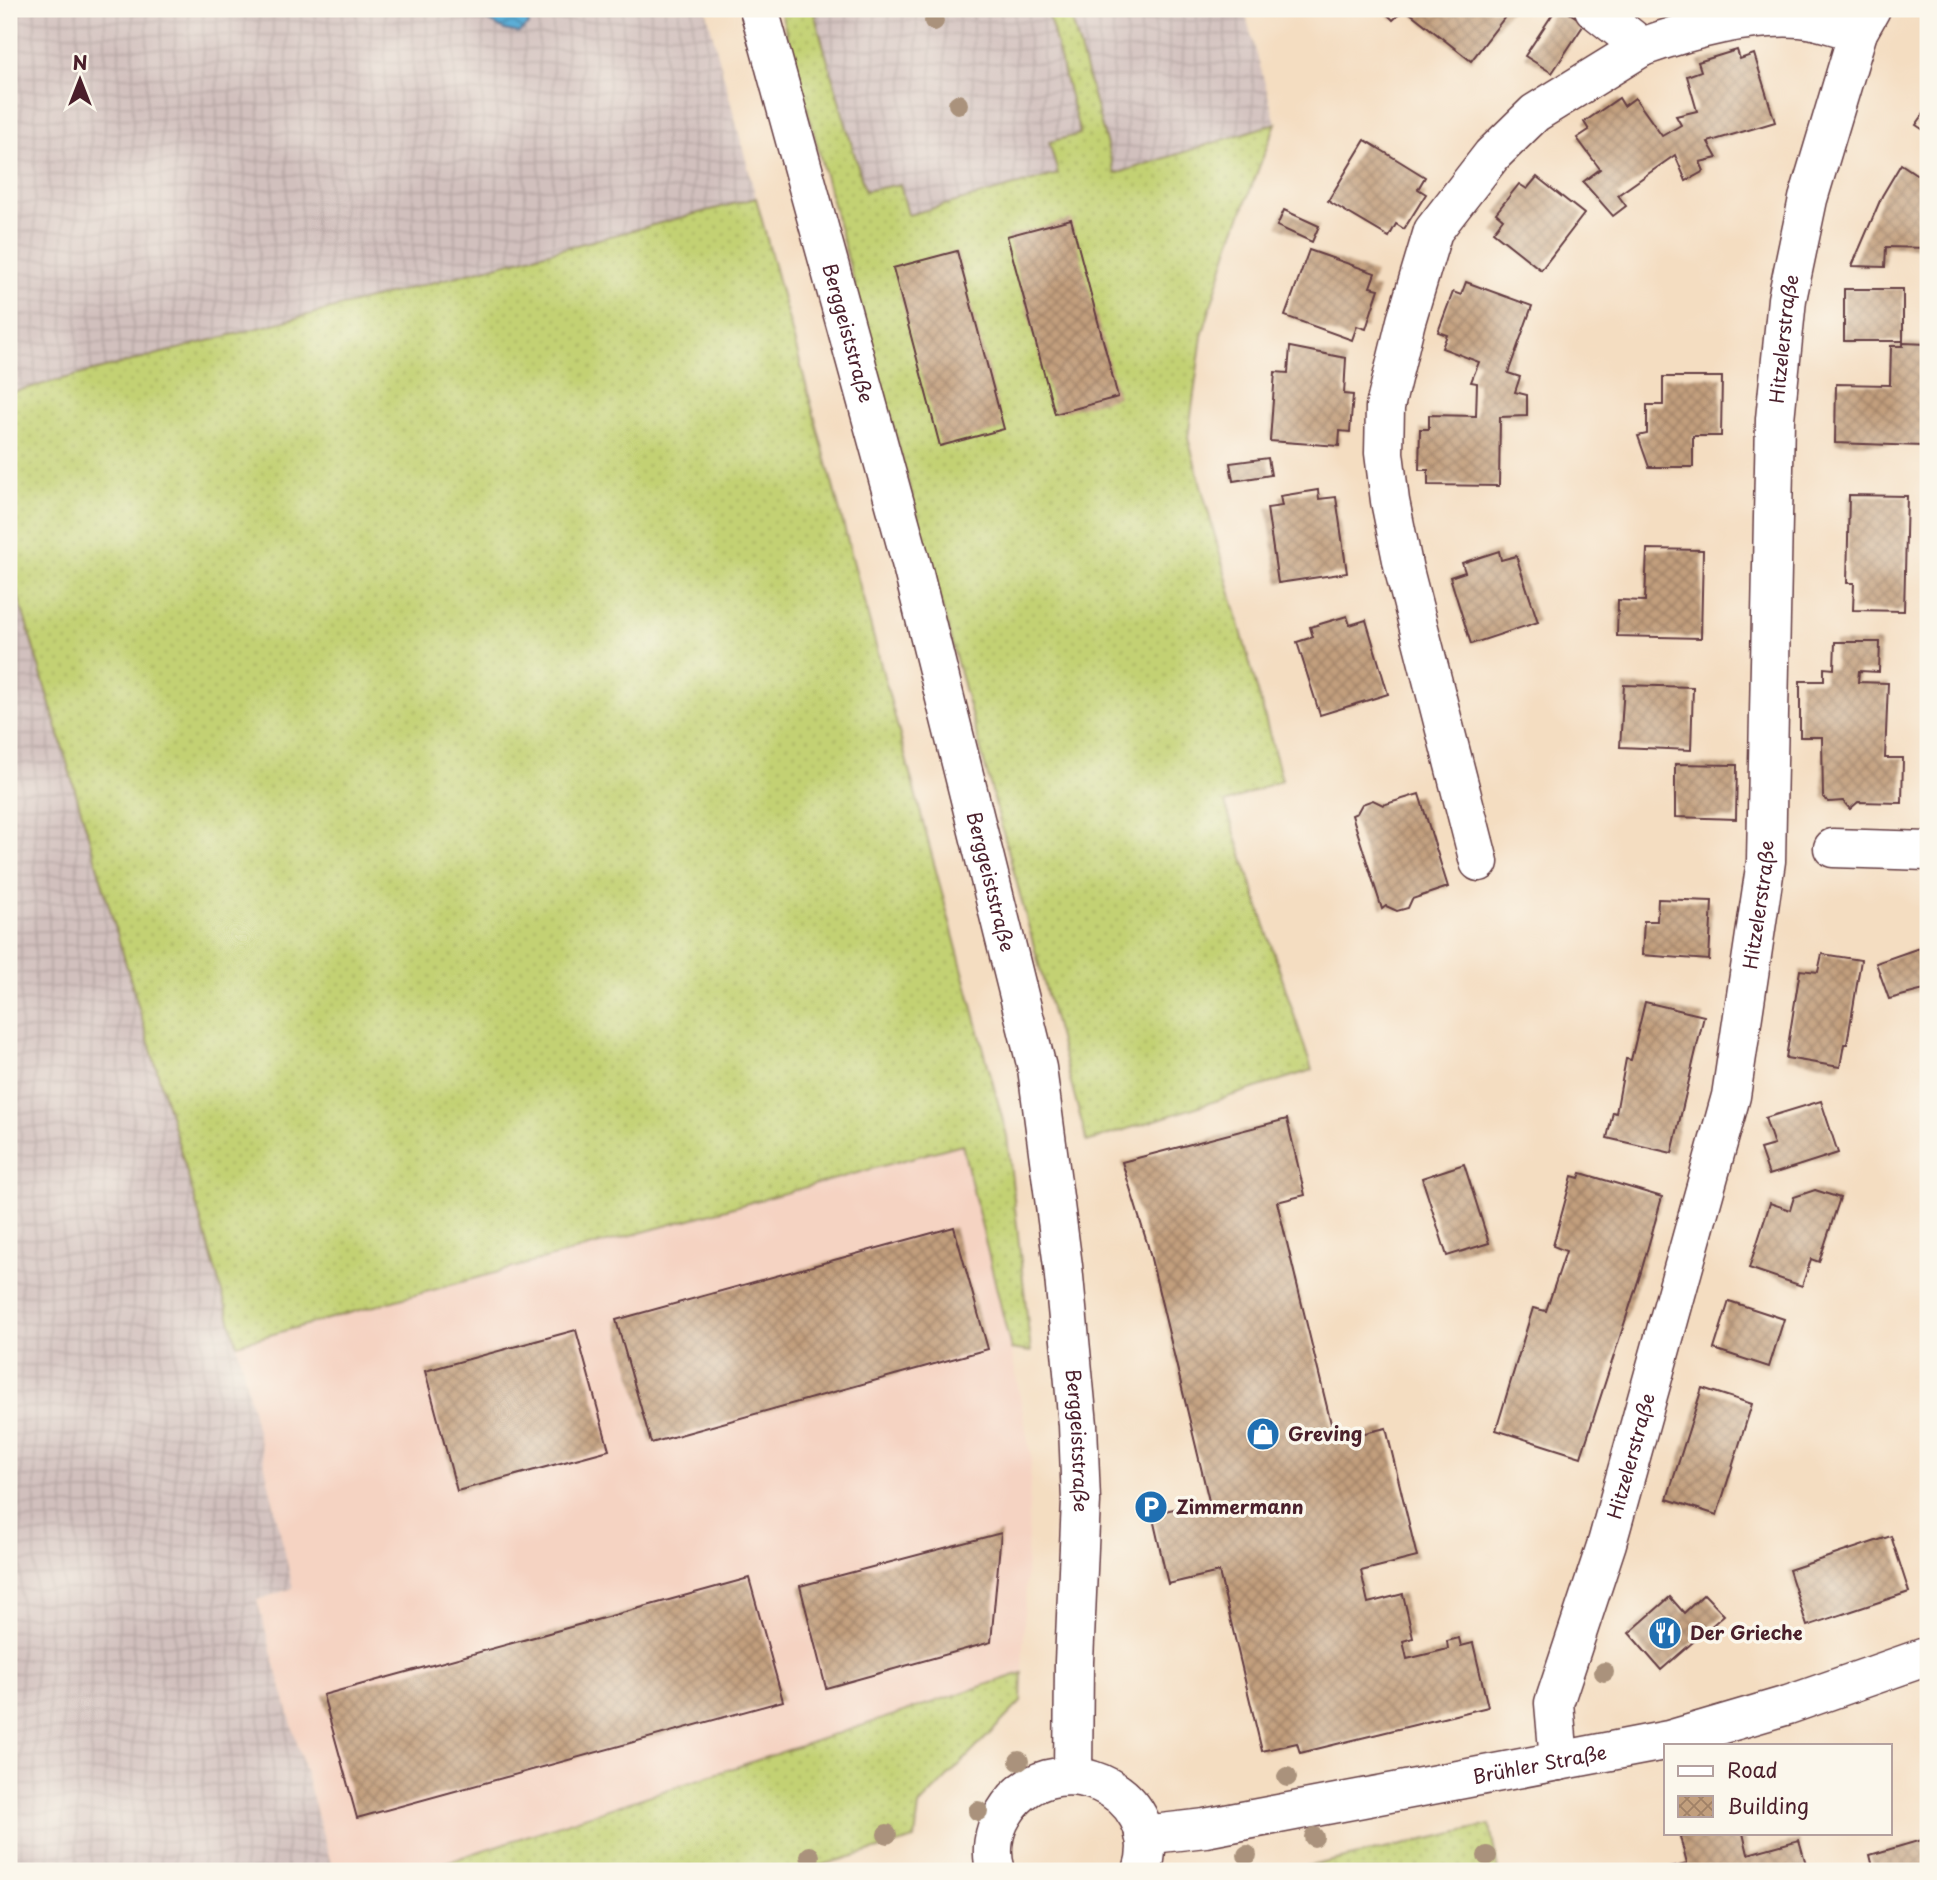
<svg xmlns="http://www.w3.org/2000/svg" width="1937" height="1880" viewBox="0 0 1937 1880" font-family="'Playpen Sans',sans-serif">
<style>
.built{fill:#f5d3c2}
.industrial{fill:url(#industrial-grid)}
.grass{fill:url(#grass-dots);stroke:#86784f;stroke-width:2}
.water{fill:url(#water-waves);stroke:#526681;stroke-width:2}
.building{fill:url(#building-cross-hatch)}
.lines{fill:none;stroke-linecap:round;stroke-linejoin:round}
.minor-casing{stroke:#643c42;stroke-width:41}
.major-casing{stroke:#643c42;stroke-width:41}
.minor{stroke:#fff;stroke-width:38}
.major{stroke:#fff;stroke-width:38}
.tree{fill:#aa927b}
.labels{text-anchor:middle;stroke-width:7;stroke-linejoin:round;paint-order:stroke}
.street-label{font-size:19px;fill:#4a1f2b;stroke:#fbf7ec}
.poi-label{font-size:19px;font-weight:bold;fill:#4a1f2b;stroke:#fbf7ec;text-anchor:start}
</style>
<defs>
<pattern id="industrial-grid" width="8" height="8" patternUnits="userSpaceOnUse" patternTransform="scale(1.75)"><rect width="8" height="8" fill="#d1c0bd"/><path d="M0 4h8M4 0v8" fill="none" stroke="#b5a5a3"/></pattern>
<pattern id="grass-dots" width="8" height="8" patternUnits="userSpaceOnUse" patternTransform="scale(1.75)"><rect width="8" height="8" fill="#c3d173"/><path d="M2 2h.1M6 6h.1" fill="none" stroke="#a9b364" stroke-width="1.8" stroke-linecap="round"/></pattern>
<pattern id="water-waves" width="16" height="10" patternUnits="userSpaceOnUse" patternTransform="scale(1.75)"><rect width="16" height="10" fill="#5baed7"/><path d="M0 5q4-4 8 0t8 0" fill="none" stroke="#4d8daf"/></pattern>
<pattern id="building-cross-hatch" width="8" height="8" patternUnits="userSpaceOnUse" patternTransform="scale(1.75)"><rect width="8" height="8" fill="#c29f7d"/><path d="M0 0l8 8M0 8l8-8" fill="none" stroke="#a08167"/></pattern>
</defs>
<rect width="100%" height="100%" fill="#fbf7ec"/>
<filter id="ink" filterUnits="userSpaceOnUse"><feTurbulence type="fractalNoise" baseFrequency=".0143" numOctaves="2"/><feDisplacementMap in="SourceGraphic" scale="14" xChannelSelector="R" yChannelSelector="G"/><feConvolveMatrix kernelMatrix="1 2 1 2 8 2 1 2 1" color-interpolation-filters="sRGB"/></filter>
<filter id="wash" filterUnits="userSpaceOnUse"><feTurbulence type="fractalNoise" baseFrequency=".00686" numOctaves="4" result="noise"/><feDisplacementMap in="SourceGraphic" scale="28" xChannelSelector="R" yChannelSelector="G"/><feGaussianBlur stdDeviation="1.57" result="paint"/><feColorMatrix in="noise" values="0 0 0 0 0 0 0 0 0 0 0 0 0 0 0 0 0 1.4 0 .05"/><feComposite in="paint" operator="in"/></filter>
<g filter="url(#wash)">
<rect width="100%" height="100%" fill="#f4ddc1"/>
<path class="built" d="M962,1144L1011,1349L1031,1456L1022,1673L420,1871H333L257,1600L293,1588L237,1344Z"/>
<g class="industrial">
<path d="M9,9H706L756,198L9,393Z"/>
<path d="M813,9H1244L1276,123L1115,174L878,241Z"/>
<path d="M9,564L237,1344L293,1588L257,1600L333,1871H9Z"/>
</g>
<g class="grass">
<path d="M780,9H813L865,191L900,184L908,215L1058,174L1049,142L1080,134L1047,9H1069L1115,174L1276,123L1230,243L1202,336L1188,438L1282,780L1225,803L1312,1070L1087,1142Z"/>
<path d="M756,198L1007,1136L1031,1352L1011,1349L962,1144L237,1344L9,564V393Z"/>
<path d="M1022,1673L1021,1702L919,1806L915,1839L800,1871H420Z"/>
<path d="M1490,1825L1498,1871H1288Z"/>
</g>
<path class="water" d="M470,9H519L527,13L529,25L519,33L504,30Z"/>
<g id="blocks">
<g class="building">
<path d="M1382,9H1511L1471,61L1405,9L1393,20Z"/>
<path d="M1556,9H1563L1585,23L1552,73L1525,56Z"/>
<path d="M1737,50L1740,59L1754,54L1775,122L1708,142L1717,158L1700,162L1704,171L1686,181L1675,155L1618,195L1626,206L1613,216L1583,182L1600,169L1577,138L1589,130L1584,122L1619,98L1624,106L1635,98L1662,136L1681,125L1676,116L1697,111L1687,76L1701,71L1698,62Z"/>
<path d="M1928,108V133L1916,125Z"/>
<path d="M1365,140L1425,177L1418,189L1426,194L1404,229L1396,224L1389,237L1328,201Z"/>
<path d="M1901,164L1928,182V248L1886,247L1885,267L1852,266L1882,196Z"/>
<path d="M1537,177L1584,214L1541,270L1493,232L1503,219L1496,213L1519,184L1527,189Z"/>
<path d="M1284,210L1319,226L1312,242L1277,226Z"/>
<path d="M1071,219L1118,397L1055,414L1007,236Z"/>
<path d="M1309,250L1375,273L1370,287L1379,289L1372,310L1366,329L1357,326L1352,340L1285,316Z"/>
<path d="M957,251L1004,429L940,446L893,268Z"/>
<path d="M1466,282L1532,306L1508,373L1520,377L1515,392L1527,395V416L1500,417L1499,486L1428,485V470H1419L1420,429H1429V415L1476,416L1477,383L1471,382L1479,362L1442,348L1447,335L1438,332L1453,292L1461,295Z"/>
<rect x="1844" y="289" width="59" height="52"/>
<path d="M1903,343L1928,344V387H1924L1922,446L1835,443L1836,384L1890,385L1891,346H1903Z"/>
<path d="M1290,347L1346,358L1344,394L1353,395L1350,432L1340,431L1339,446L1270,441L1275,372L1288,373Z"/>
<path d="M1663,377H1722L1721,436H1693V467H1649L1638,436L1647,434V405H1663Z"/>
<path d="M1268,458L1271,475L1233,481L1230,463Z"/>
<path d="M1318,490L1319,499L1336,497L1347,573L1278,583L1267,508L1282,506L1280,496Z"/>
<path d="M1849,495L1907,496L1904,611L1853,610L1854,583H1847Z"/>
<path d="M1647,549L1703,550L1701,638L1617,636L1618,600L1645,601Z"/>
<path d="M1499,551L1501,560L1516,556L1538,622L1471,644L1450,577L1465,572L1462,563Z"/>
<path d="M1347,616L1350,625L1366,620L1388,694L1320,715L1297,642L1313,637L1310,627Z"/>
<path d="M1835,642H1880L1879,672L1859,671L1858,682L1888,683L1885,758H1903L1902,803L1858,802L1850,809L1843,801L1829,802L1823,797L1822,737H1800V681H1824V668L1834,669Z"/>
<path d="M1624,685L1693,687L1691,750L1620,747Z"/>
<path d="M1675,764L1737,765L1736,819L1675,817Z"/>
<path d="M1419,794L1448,887L1412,899L1408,908L1397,911L1386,906L1382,909L1352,815L1357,813L1362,804L1373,800L1383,805Z"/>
<path d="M1658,899L1712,901L1709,960L1642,955L1644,921H1657Z"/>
<path d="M1928,945V989L1889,999L1876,963Z"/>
<path d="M1822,954L1861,960L1847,1044H1844L1840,1067L1786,1058L1800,970L1818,972Z"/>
<path d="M1645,1002L1704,1016L1672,1153L1607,1138L1613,1112L1616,1113L1626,1059L1631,1060Z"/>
<path d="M1821,1101L1838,1153L1769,1175L1760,1149L1774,1145L1765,1118Z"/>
<path d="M1287,1119L1305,1195L1277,1202L1335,1440L1386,1428L1417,1557L1361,1571L1368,1603L1403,1594L1413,1638L1403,1641L1407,1659L1448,1649L1447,1641L1459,1638L1461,1646L1473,1643L1488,1707L1300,1753L1297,1743L1262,1751L1219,1572L1168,1584L1152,1514L1209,1501L1148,1246L1122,1162Z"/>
<path d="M1464,1164L1489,1243L1447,1256L1422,1178Z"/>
<path d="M1581,1173L1662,1197L1641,1272L1581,1457L1496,1430L1533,1308L1546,1311L1566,1251L1553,1246L1572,1176L1579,1178Z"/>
<path d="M1815,1190L1840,1198L1819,1262L1811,1259L1802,1286L1749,1268L1770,1203L1790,1210L1794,1197Z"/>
<path d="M954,1227L988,1349L651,1443L616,1320Z"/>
<path d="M1729,1301L1784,1319L1769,1367L1714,1349Z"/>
<path d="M576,1330L609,1450L457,1491L425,1371Z"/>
<path d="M1702,1388L1752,1404L1717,1515L1667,1499Z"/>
<path d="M1001,1533L991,1642L826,1688L800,1586Z"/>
<path d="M1891,1536L1909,1592L1807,1626L1789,1570Z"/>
<path d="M749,1578L783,1701L357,1818L323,1695Z"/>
<path d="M1704,1594L1724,1615L1661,1670L1629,1633L1670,1597L1684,1613Z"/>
<path d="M1679,1833H1743L1748,1854L1799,1840L1808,1871H1658L1687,1864Z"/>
<path d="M1928,1838V1871H1874L1870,1855Z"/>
</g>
</g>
</g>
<g filter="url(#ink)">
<use href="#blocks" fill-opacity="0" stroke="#643c42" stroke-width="2"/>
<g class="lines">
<defs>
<g id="minor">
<path id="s1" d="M759,9L912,566L1037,1068L1063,1266L1078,1425L1081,1501L1074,1662L1073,1775"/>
<path d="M1594,9L1642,47C1693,29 1745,15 1800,18C1819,19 1839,28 1858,32"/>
<path d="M1833,848L1928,851"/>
<path d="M1479,862L1404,570L1390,501L1384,453L1385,407L1406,321L1433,231L1492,155L1535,113L1642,47"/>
<path id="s2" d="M1559,1761L1554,1703L1607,1543L1731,1096L1766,861L1775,419L1787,299L1808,199L1858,32L1871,9"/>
</g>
<g id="major">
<path id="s3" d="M1144,1835L1205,1828L1669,1740L1788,1705L1928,1656"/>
<path d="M996,1871C990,1853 993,1831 1003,1815C1049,1736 1169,1790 1142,1871"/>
</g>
</defs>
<use href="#minor" class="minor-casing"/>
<use href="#major" class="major-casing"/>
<use href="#minor" class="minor"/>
<use href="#major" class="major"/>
</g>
<g class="tree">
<circle cx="934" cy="21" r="10"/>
<circle cx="958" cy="104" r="10"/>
<circle cx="1604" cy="1672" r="10"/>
<circle cx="1019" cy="1761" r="10"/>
<circle cx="1287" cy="1777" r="10"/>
<circle cx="978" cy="1811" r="10"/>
<circle cx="887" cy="1834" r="10"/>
<circle cx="1314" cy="1837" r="10"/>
<circle cx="1247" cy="1855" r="10"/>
<circle cx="810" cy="1856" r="10"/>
<circle cx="1487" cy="1856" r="10"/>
</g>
</g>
<defs>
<symbol id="shop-disc" viewBox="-11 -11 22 22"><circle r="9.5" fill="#1f6fb2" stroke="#fbf7ec"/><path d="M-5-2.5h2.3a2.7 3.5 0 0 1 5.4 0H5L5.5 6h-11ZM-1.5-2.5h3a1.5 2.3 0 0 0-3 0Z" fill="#fff"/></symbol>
<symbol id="parking-disc" viewBox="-11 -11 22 22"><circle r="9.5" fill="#1f6fb2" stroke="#fbf7ec"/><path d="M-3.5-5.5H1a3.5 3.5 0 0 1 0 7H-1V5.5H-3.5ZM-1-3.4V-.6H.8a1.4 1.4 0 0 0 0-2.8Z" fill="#fff"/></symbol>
<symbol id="restaurant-disc" viewBox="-11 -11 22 22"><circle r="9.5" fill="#1f6fb2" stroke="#fbf7ec"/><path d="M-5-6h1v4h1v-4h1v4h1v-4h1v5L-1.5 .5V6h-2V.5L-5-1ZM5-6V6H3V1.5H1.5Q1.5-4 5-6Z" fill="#fff"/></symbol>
</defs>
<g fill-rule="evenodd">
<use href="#shop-disc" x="1244" y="1415" width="38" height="38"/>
<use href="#parking-disc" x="1132" y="1488" width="38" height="38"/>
<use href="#restaurant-disc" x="1646" y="1614" width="38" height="38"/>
</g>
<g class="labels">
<g class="street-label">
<text dy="7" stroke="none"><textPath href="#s1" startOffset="336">Berggeiststraße</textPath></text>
<text dy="7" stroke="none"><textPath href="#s2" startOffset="1451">Hitzelerstraße</textPath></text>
<text dy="7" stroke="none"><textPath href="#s1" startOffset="903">Berggeiststraße</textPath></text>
<text dy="7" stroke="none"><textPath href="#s2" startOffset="884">Hitzelerstraße</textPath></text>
<text dy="7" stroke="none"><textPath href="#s1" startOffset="1470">Berggeiststraße</textPath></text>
<text dy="7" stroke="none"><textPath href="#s2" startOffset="317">Hitzelerstraße</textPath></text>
<text dy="7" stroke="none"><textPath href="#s3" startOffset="402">Brühler Straße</textPath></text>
</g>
<g class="poi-label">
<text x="1288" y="1441">Greving</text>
<text x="1176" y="1514">Zimmermann</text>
<text x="1690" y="1640">Der Grieche</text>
</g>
</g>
<rect width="1937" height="1880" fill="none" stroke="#fbf7ec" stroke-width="35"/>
<rect x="1664" y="1744" width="228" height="91" fill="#fbf7ec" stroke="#b4a19f" stroke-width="2"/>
<rect x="1678" y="1766" width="35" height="10" fill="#ffffff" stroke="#b4a19f" stroke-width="2"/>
<text x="1727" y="1778" font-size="21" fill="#4a1f2b">Road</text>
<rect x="1678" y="1796" width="35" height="21" fill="url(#building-cross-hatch)" stroke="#b4a19f" stroke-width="2"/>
<text x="1727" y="1814" font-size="21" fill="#4a1f2b">Building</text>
<g transform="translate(80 80)" stroke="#fbf7ec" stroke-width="5" paint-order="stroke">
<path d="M0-5L12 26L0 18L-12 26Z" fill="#4a1f2b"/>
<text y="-10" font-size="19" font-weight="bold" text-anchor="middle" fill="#4a1f2b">N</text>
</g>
</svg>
